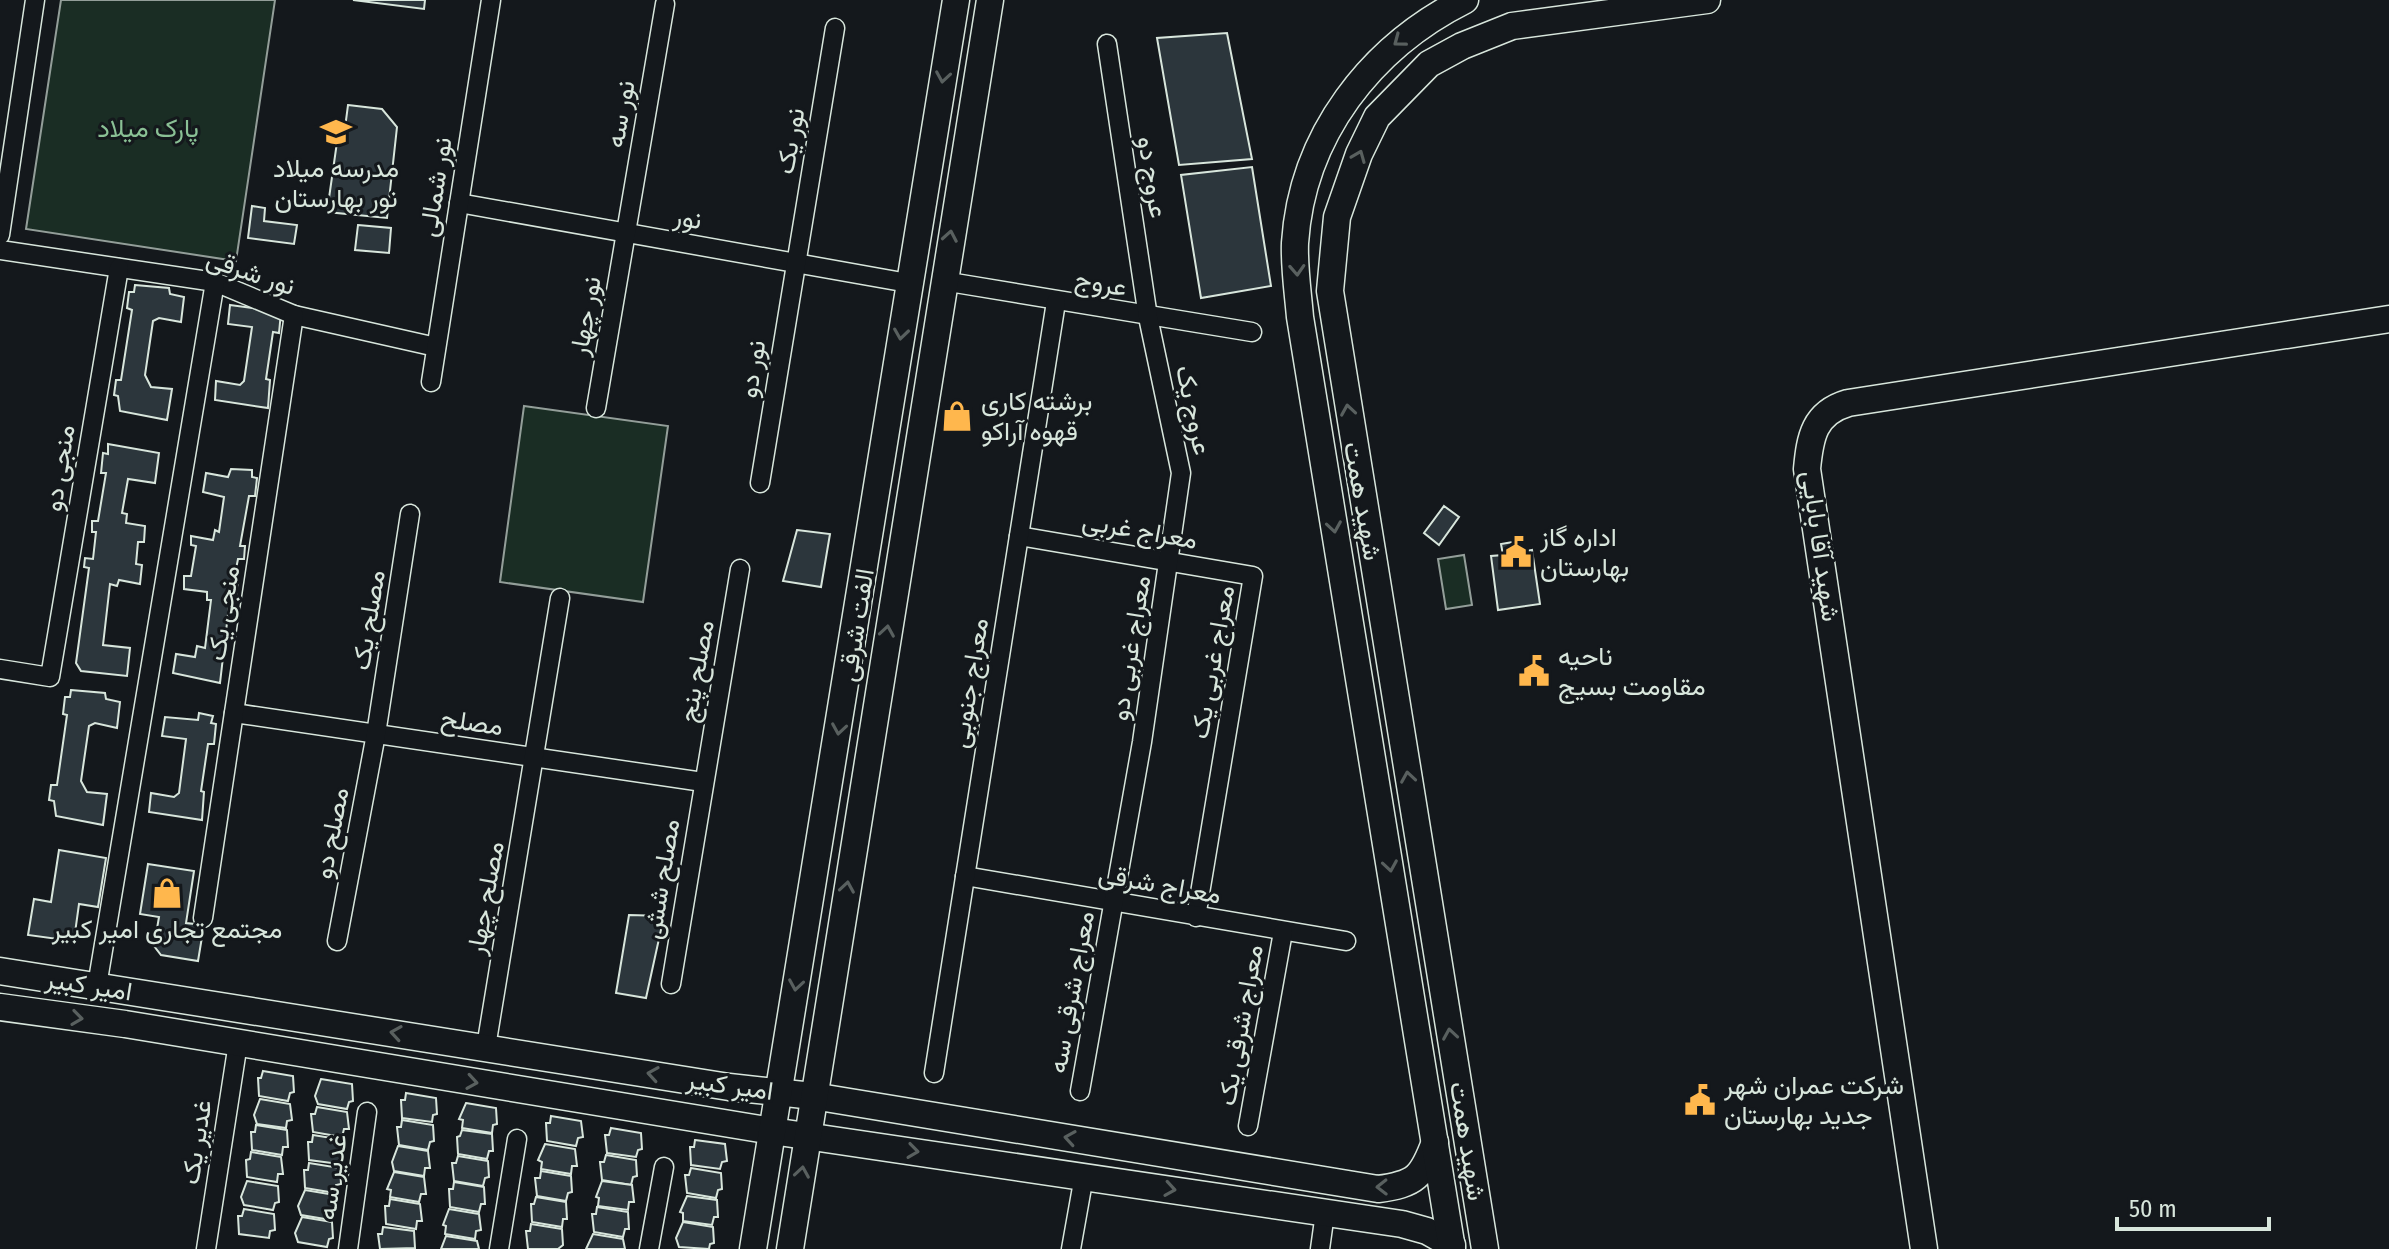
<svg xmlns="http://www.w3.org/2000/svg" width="2389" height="1249" viewBox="0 0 2389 1249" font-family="'Fira Sans Condensed',Vazirmatn,sans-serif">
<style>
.green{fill:#1a2d24;stroke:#939e99;stroke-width:2}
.building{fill:#2c363c;stroke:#d8e6dc;stroke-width:2}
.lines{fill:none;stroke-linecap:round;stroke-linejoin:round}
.street-casing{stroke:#d8e6dc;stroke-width:21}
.secondary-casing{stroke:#d8e6dc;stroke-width:29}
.street{stroke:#14181c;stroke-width:18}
.secondary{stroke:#14181c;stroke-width:26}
.oneway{stroke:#59605f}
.labels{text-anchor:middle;stroke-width:6;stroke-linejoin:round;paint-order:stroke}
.street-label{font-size:26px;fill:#d8e6dc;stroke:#14181c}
.park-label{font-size:26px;fill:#8ac095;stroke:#14181c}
.poi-label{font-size:26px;fill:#d8e6dc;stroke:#14181c;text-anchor:start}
</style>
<rect width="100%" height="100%" fill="#14181c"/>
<g class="green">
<path d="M61,0H275L236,261L26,229Z"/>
<path d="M524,406L668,426L643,602L500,582Z"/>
<path d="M1464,555L1472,605L1446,609L1438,559Z"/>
</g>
<g class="building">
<path d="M353,0H425L424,9Z"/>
<path d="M1227,33L1252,159L1179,165L1157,38Z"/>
<path d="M348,105L382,109L397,127L387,218L327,212L339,128H345Z"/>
<path d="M1252,167L1271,286L1201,298L1181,175Z"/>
<path d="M252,206L265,208L264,221L297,225L294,244L248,238Z"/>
<path d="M358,225L391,228L389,253L355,250Z"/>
<path d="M135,285L169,288L170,294L184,297L181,322L159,318L153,321L145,375L151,387L172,389L167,420L120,411L118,396L114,395L116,380H121L132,310L127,308L129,292H134Z"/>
<path d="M230,305L281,312L279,333L273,332L266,379L270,380L268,408L215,400L216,381L240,385L244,381L252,327L228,324Z"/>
<path d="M108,444L159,453L155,483L128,479L122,513L127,514L126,523L145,526L144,542H138L136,564L142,565L140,584L119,580L117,586L110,584L103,645L130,648L127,676L81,671L76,663L89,568L84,567L85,558L93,559L96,532H92V521H98L106,473H101L103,453L108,454Z"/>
<path d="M231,469L252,470V477L257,478L255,496H249L240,546H245L244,559H238L233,584H238L236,597H230L220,683L173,673L176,654L195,657L197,646L205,648L211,600H207V592L184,589V576H191L196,546L191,545V536L213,540L215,530L219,532L224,497L203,492L206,473L228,477Z"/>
<path d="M1444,506L1459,517L1439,545L1424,533Z"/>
<path d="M797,530L830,534L821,587L783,581Z"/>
<path d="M1519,541L1521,552L1532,550L1540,604L1498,610L1491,556L1503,555L1501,544Z"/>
<path d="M71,690L105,693L106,699L120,702L117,728L95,723L89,726L81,781L87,792L107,794L103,825L56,816L54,801L49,800L51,785H57L67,715L63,714L65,697H70Z"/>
<path d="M199,713L213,716L211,723L216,724L214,744H208L201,791L204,792L202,820L149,812L151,793L174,797L179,793L186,739L162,736L165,717L198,720Z"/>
<path d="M59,850L106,858L98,907L79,904L75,933L65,940L28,935L34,899L51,902Z"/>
<path d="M148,864L194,871L186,923L204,925L198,961L161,955L154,946L159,917L140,914Z"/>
<path d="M629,915L664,916L646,998L616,993Z"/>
<path d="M263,1071L293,1076L294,1092L290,1093L288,1101L259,1096L258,1078H261Z"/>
<path d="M321,1079L352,1084L353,1101L349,1102L347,1109L318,1104L315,1096Z"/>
<path d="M406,1093L436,1098L437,1114L433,1115L432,1122L402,1118L401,1100H405Z"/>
<path d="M260,1099L290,1104L292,1120L287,1121L286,1128L257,1124L254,1115Z"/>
<path d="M466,1103L496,1108L497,1124L493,1125L492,1133L462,1128L463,1120L459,1119Z"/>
<path d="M317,1107L347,1112L349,1129H344L342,1137L313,1132L311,1114H315Z"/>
<path d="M551,1116L581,1121L583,1137L578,1138L576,1146L547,1141L546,1123H550Z"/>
<path d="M402,1120L433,1125L434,1141L430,1142L428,1150L399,1145L397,1127H401Z"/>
<path d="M256,1125L287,1130L288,1147H283L282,1155L252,1150L251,1132H255Z"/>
<path d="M611,1128L641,1133L642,1149L638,1150L636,1157L607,1153L605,1135H609Z"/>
<path d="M462,1130L492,1134L493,1151H489L487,1159L458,1154L457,1137L460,1136Z"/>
<path d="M313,1135L344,1140L345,1156L340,1157L339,1164L309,1160L308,1142H312Z"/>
<path d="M695,1140L725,1144L727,1161L722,1162L720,1169L691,1165L690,1147H694Z"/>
<path d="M545,1144L575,1149L577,1166H572L571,1174L541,1169L542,1162L538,1160Z"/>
<path d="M398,1146L428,1151L430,1168H425L424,1176L394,1171L392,1162Z"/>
<path d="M251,1152L281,1157L283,1174H278L277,1182L247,1177L246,1160L250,1159Z"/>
<path d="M606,1155L636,1160L637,1176L633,1177L631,1185L602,1180L600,1162H604Z"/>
<path d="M458,1156L488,1161L489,1177L485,1178L483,1186L454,1181L452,1163H456Z"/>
<path d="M309,1163L340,1168L341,1184L336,1185L335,1193L305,1188L304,1170H308Z"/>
<path d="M691,1168L721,1173L722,1189L718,1190L716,1198L687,1193L685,1175H689Z"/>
<path d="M541,1171L571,1176L572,1192L568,1193L566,1201L537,1196L535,1178H540Z"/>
<path d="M394,1172L424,1177L426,1194H421L419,1202L390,1197L391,1190L387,1189Z"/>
<path d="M247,1181L278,1186L279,1202L275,1203L273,1210L244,1205L241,1197Z"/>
<path d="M602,1181L632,1185L634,1202H629L628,1210L598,1206L599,1198L596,1197Z"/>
<path d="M454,1182L484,1187L485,1204H481L479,1212L450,1207L449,1189H453Z"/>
<path d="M305,1190L335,1195L337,1211L332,1212L331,1220L301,1215L298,1206Z"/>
<path d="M687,1196L717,1200L718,1217H714L712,1225L683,1221V1213L680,1212Z"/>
<path d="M536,1197L566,1202L567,1219H563L562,1227L532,1222L531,1204H534Z"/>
<path d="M390,1199L420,1204L422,1221H417L416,1229L386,1224L385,1206H389Z"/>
<path d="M597,1207L628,1212L629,1229H625L623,1237L594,1232L592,1214H596Z"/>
<path d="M244,1209L274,1214L275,1230L270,1231L269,1238L239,1234L238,1216H242Z"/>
<path d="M449,1209L479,1214L481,1230L476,1231L475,1239L445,1234L446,1226L443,1225Z"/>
<path d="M302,1217L332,1222L333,1238L329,1239L327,1247L298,1242L295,1233Z"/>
<path d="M683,1222L713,1227L714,1243L710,1244L709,1249L679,1247L676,1238Z"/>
<path d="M531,1224L562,1229L563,1245L558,1249H528L526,1231H530Z"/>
<path d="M383,1227L414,1231L415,1248L380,1249L378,1234H382Z"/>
<path d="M593,1234L623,1239L625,1249H586Z"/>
<path d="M446,1236L477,1241L479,1249H441Z"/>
</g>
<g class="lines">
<defs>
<g id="street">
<path d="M459,203L908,283"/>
<path d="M0,235L35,0"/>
<path d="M0,250L215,282L294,315L436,347"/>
<path d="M943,281L1252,332"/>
<path d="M431,382L491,0"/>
<path d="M596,408L665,4"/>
<path d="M760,483L835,28"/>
<path d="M1019,536L1253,576L1196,917"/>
<path d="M0,669L50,677L119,268"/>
<path d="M234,713L703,782"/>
<path d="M965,876L1346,941"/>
<path d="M203,918L294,315"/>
<path d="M337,941L376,734L410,514"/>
<path d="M671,984L740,569"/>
<path d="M97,986L215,282"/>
<path d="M486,1047L560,598"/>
<path d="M934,1073L1056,302"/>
<path d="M1080,1091L1142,742L1181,473L1148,317L1107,44"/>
<path d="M1248,1126L1283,932"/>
<path d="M206,1249L238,1043"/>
<path d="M348,1249L367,1112"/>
<path d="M499,1249L517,1139"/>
<path d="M649,1249L664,1167"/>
<path d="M1071,1249L1084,1176"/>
<path d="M1320,1249L1325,1213"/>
</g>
<g id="secondary">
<path d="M0,971L729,1087L813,1096L1378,1189C1416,1184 1422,1177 1435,1142"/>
<path d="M0,1007L125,1024L772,1131L1402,1224L1427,1231L1452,1245"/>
<path d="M753,1249L956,0"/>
<path d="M790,1249L990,0"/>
<path d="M1452,1249L1300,317C1298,293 1294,267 1295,243C1302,135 1371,47 1465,0"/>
<path d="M1485,1249L1330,291L1337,217L1359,154L1377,117L1429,64L1462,46L1512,26L1707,0"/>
<path d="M1924,1249L1807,469C1810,437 1814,413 1848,403L2389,319"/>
</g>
</defs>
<use href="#street" class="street-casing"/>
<use href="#secondary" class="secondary-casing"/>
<use href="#street" class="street"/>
<use href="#secondary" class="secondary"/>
</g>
<defs><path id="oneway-chevron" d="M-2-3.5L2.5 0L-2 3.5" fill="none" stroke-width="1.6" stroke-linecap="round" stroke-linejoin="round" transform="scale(2)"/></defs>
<g class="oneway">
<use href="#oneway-chevron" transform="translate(1399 41) rotate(143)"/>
<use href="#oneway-chevron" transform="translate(943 77) rotate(99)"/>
<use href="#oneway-chevron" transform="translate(1359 156) rotate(-68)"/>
<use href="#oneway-chevron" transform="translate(950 236) rotate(-80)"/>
<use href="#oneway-chevron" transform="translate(1297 270) rotate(87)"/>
<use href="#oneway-chevron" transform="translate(901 334) rotate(98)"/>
<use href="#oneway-chevron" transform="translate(1348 410) rotate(-99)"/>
<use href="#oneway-chevron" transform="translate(1334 527) rotate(81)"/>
<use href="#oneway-chevron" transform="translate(887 631) rotate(-81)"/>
<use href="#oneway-chevron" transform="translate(839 729) rotate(99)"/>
<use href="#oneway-chevron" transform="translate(1408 777) rotate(-99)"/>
<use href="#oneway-chevron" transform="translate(1390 866) rotate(81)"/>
<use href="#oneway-chevron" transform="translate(847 887) rotate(-81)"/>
<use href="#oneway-chevron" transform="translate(796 985) rotate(99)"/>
<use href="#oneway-chevron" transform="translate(77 1018) rotate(8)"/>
<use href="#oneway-chevron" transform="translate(396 1033) rotate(-171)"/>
<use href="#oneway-chevron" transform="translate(1450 1034) rotate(-99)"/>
<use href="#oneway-chevron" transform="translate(653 1074) rotate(-171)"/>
<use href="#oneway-chevron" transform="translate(472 1082) rotate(9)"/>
<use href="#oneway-chevron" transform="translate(1070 1138) rotate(-171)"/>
<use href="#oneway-chevron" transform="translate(913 1151) rotate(8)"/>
<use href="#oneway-chevron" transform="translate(802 1172) rotate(-81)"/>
<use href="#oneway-chevron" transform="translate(1382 1187) rotate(179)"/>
<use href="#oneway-chevron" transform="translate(1170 1189) rotate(9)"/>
</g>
<defs>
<symbol id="school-bare" viewBox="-9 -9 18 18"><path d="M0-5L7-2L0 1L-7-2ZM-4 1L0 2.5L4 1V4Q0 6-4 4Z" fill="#ffb74d" stroke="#14181c" stroke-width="2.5" paint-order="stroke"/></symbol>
<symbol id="shop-bare" viewBox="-9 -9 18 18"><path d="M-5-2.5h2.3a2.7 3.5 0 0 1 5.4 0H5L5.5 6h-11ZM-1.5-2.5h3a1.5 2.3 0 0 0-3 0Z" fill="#ffb74d" stroke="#14181c" stroke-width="2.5" paint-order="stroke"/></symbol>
<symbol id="civic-bare" viewBox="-9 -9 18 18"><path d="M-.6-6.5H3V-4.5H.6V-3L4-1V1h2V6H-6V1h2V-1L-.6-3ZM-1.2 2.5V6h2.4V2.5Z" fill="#ffb74d" stroke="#14181c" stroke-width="2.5" paint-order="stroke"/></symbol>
</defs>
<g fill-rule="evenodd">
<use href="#school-bare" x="314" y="110" width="44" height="44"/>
<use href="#shop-bare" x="935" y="394" width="44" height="44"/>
<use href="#civic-bare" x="1494" y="530" width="44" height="44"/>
<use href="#civic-bare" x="1512" y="649" width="44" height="44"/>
<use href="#shop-bare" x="145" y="871" width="44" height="44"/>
<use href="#civic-bare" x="1678" y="1078" width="44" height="44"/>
</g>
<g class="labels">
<g class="street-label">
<text transform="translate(620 114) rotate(-80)" y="9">نور سه</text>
<text transform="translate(790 141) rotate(-80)" y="9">نور یک</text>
<text transform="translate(1153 177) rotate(81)" y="9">عروج دو</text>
<text transform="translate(435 187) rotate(-81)" y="9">نور شمالی</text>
<text transform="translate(688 218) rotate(10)" y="9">نور</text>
<text transform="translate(251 272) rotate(19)" y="9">نور شرقی</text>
<text transform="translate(1101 283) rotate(10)" y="9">عروج</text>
<text transform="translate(585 316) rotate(-80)" y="9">نور چهار</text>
<text transform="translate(752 369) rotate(-81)" y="9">نور دو</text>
<text transform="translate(1194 410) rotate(78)" y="9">عروج یک</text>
<text transform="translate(59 468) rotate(-81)" y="9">منجی دو</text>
<text transform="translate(1363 501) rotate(80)" y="9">شهید همت</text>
<text transform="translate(1140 530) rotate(10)" y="9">معراج غربی</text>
<text transform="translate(1821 546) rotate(82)" y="9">شهید آقا بابایی</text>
<text transform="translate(223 613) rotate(-81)" y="9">منجی یک</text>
<text transform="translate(368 620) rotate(-81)" y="9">مصلح یک</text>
<text transform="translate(856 625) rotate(-81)" y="9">الفت شرقی</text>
<text transform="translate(1130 648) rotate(-81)" y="9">معراج غربی دو</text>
<text transform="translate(1212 662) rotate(-80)" y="9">معراج غربی یک</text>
<text transform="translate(696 671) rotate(-80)" y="9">مصلح پنج</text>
<text transform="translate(969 683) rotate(-81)" y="9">معراج جنوبی</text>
<text transform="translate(472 722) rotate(8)" y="9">مصلح</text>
<text transform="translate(331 833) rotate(-79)" y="9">مصلح دو</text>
<text transform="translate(661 879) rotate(-81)" y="9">مصلح شش</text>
<text transform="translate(1160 884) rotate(10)" y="9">معراج شرقی</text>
<text transform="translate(485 898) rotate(-80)" y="9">مصلح چهار</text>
<text transform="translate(89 985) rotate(9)" y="9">امیر کبیر</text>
<text transform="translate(1071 992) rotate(-80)" y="9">معراج شرقی سه</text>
<text transform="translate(1240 1025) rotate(-80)" y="9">معراج شرقی یک</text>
<text transform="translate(730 1085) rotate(8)" y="9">امیر کبیر</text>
<text transform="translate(1468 1141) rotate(81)" y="9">شهید همت</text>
<text transform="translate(196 1142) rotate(-81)" y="9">غدیر یک</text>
<text transform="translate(332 1177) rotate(-82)" y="9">غدیر سه</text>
</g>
<g class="park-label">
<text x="148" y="137">پارک میلاد</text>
</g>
<g class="poi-label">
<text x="336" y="177" text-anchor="middle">مدرسه میلاد<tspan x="336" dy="30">نور بهارستان</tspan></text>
<text x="981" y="410">برشته کاری<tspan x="981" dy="30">قهوه آراکو</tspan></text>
<text x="1540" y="546">اداره گاز<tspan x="1540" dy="30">بهارستان</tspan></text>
<text x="1558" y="665">ناحیه<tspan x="1558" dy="30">مقاومت بسیج</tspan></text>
<text x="167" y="938" text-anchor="middle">مجتمع تجاری امیر کبیر</text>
<text x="1724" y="1094">شرکت عمران شهر<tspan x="1724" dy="30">جدید بهارستان</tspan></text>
</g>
</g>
<path d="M2117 1217v12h152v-12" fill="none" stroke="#d8e6dc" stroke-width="4"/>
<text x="2129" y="1217" font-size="24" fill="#d8e6dc" stroke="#14181c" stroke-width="6" paint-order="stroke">50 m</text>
</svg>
